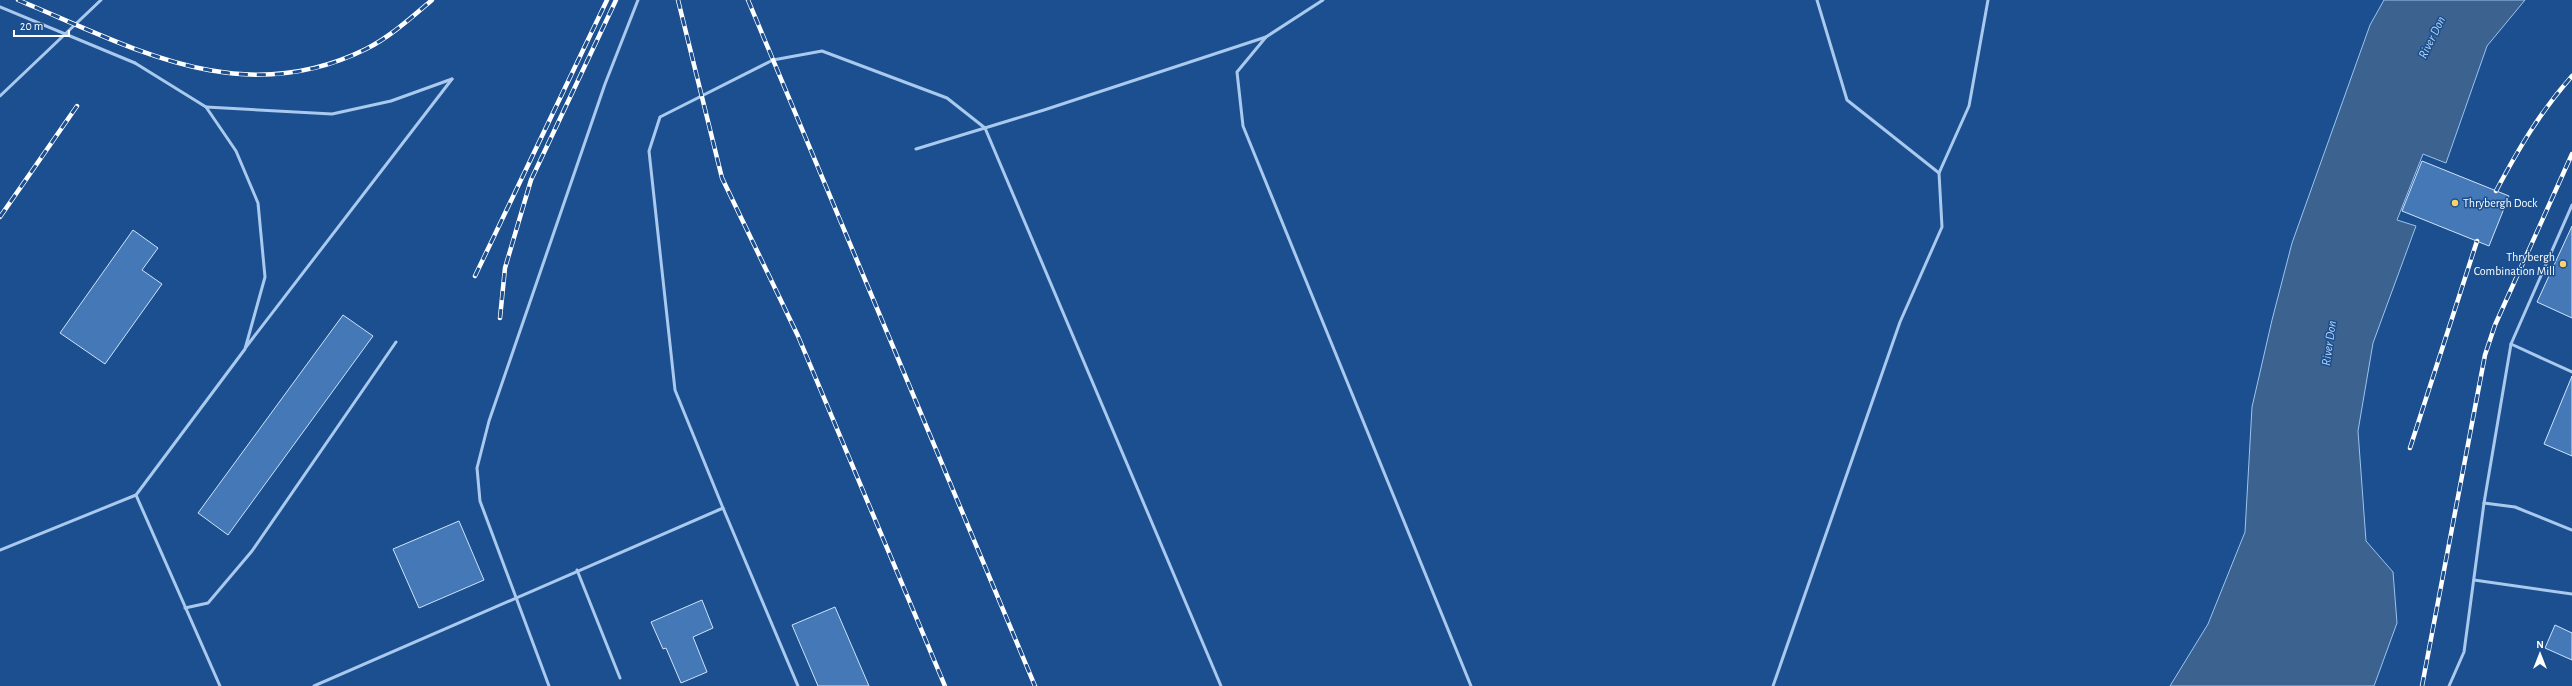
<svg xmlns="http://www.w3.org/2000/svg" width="2572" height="686" viewBox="0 0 2572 686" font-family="'Alegreya Sans',sans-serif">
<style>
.water{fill:#3c6290;stroke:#9cc4f0}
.building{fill:#4478b7;stroke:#cfe3fa}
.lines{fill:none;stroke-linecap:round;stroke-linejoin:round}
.lane{stroke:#a9c9ee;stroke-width:3}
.rail-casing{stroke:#fff;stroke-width:4.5}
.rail{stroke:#1b4f8f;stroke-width:3;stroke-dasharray:9;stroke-linecap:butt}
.lane-bridge{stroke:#a9c9ee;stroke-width:3}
.poi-dot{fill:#ffd166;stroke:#1b4f8f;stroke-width:1.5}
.labels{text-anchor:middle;stroke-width:3;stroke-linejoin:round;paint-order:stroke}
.poi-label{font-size:12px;fill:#fff;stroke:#1b4f8f;text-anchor:start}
.water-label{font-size:13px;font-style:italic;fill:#b5d3f5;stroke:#1b4f8f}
</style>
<rect width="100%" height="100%" fill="#1b4f8f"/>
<path class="water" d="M2384,0H2525L2487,46L2446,163L2423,154L2397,220L2416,226L2373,343L2358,431L2366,541L2393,572L2397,623L2374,686H2170L2208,624L2245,532L2252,407L2272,320L2292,243L2370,25Z"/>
<g class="building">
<path d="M2422,161L2509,196L2489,246L2402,211Z"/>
<path d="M2572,226V318L2537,302Z"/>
<path d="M133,230L158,248L142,270L162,284L105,364L60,333Z"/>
<path d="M343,315L373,336L228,535L198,513Z"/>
<path d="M2572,376V456L2544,444Z"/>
<path d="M459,521L484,580L419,608L393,549Z"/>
<path d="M702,600L713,628L693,637L707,672L681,683L666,648L663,649L651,622Z"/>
<path d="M835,607L869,686H818L792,625Z"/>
<path d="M2555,625L2572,633V660L2545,648Z"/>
</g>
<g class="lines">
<g class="lane">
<path d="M1266,37L1237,72L1243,126L1471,686"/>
<path d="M0,96L101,0"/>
<path d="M206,107L332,114L391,101L452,79"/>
<path d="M916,149L1044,110L1266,37L1323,0"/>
<path d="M1939,173L1969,106L1988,0"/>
<path d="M2511,344L2572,372"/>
<path d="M246,347L452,79"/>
<path d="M136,495L220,686"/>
<path d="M2484,503L2515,507L2572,530"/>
<path d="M723,508L675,390L649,151L660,117L773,60L822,51L947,98L985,128L1221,686"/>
<path d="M0,550L136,495L245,349L265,277L258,203L236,151L206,107L135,63"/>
<path d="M577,570L620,678"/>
<path d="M2474,580L2572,594"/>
<path d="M185,608L208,603L252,551L396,342"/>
<path d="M314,686L723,508L798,686"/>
<path d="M549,686L480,501L477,468L489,421L605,84L638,0"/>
<path d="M1773,686L1900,322L1942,227L1939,173L1847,100L1817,0"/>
<path d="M2449,686L2464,652L2484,503L2511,344L2572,205"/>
</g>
<defs>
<g id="rail">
<path d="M18,0C134,48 241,111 366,49C390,37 412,17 432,0"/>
<path d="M678,0L722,178L798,336L945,686"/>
<path d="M748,0L1035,686"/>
<path d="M2496,191C2519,148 2540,112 2572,76"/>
<path d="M0,217L77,106"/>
<path d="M475,276L607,0"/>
<path d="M500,318L505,268L531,180L616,0"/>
<path d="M2410,448L2477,241"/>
<path d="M2422,686L2485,355L2495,325L2572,154"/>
</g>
</defs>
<use href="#rail" class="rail-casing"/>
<use href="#rail" class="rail"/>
<path class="lane-bridge" d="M0,7L135,63"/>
</g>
<g class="poi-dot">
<circle cx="2455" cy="203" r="4"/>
<circle cx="2563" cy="264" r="4"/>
</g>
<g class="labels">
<g class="poi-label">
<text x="2463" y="207">Thrybergh Dock</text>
<text x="2555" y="261" text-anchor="end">Thrybergh<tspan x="2555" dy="14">Combination Mill</tspan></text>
</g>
<g class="water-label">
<text transform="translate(2431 37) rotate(-64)" y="5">River Don</text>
<text transform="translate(2328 343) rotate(-82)" y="5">River Don</text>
</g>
</g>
<g transform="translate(2540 654)" stroke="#1b4f8f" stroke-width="3" paint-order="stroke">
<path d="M0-3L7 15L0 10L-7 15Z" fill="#ffffff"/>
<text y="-6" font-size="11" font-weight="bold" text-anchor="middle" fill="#ffffff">N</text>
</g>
<path d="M14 30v6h55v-6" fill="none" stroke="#ffffff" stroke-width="2"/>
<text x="20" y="30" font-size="12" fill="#ffffff" stroke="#1b4f8f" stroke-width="3" paint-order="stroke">20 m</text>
</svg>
